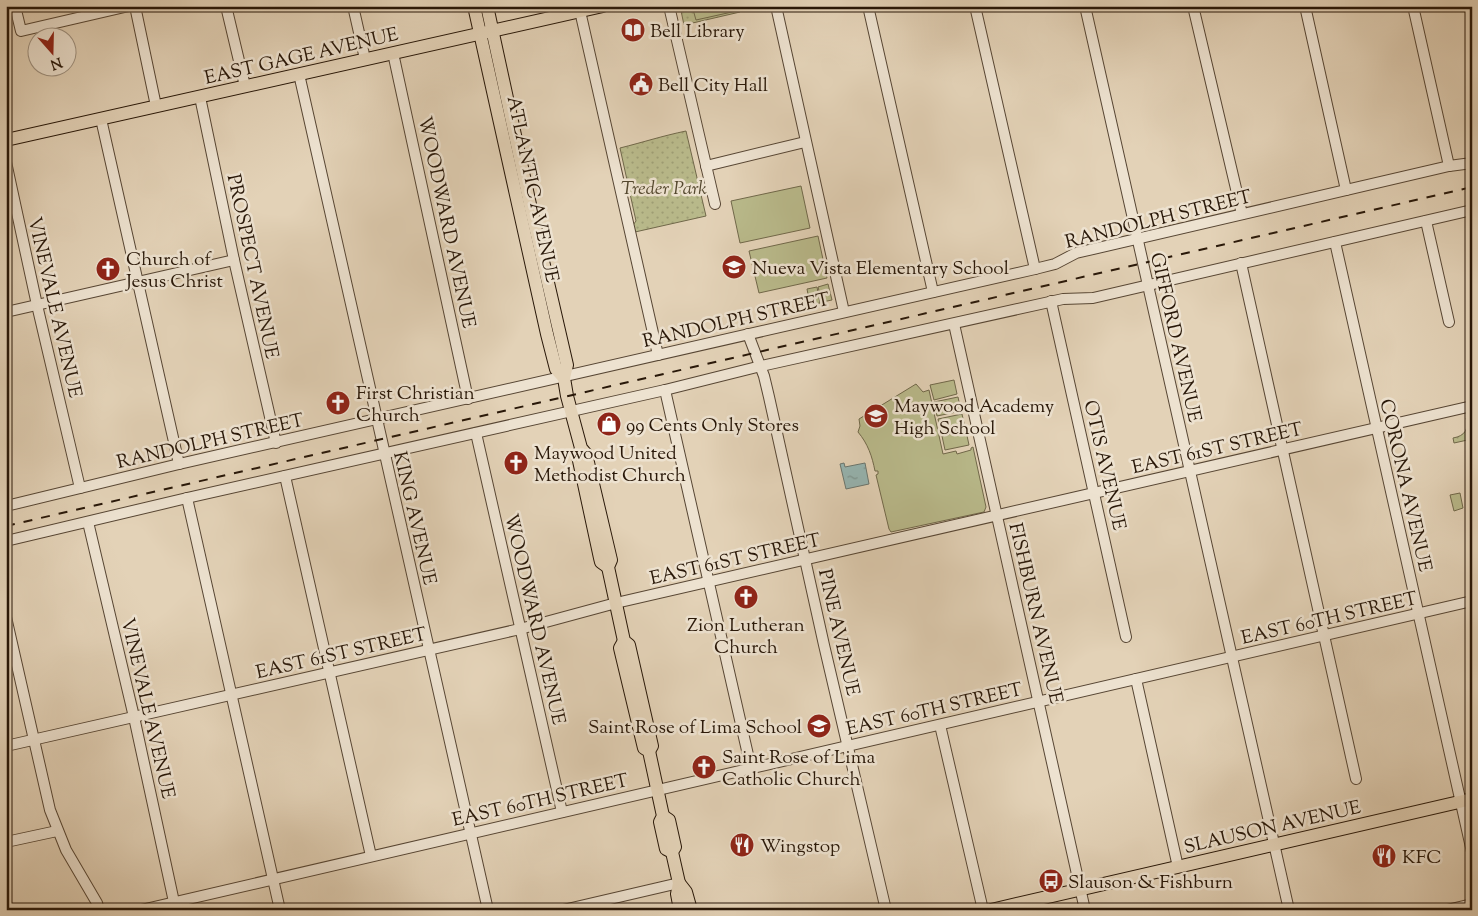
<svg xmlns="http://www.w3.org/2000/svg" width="1478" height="916" viewBox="0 0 1478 916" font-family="'Sorts Mill Goudy',serif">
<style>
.green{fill:url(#green-dots);stroke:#70684a}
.pitch{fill:#b9ba8b;stroke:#70684a}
.water{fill:url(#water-ripples);stroke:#6a766f}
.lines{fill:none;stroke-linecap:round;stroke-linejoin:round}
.minor-casing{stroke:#574634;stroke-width:12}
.major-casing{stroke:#281708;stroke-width:14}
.minor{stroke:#ede2d0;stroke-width:10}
.major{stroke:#e3d2b7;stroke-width:12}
.rail{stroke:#281708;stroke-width:2;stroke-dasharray:9 9;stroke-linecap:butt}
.labels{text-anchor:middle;stroke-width:5;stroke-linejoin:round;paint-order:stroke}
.poi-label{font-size:19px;fill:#281708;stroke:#ede2d0;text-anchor:start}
.street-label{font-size:19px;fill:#281708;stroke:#ede2d0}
.park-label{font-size:19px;font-style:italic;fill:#54482f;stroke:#ede2d0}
</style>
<defs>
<pattern id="green-dots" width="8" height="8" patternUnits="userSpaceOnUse" patternTransform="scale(1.25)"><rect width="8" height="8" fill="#b9ba8b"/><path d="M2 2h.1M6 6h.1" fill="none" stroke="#9f9f76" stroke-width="1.8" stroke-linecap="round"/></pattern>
<pattern id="water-ripples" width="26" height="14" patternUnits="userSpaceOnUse" patternTransform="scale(1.25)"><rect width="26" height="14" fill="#96b6b3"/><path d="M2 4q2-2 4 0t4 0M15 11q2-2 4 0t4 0" fill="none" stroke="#7a9390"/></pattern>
</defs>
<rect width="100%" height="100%" fill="#e3d2b7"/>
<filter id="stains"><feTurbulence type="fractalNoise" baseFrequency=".004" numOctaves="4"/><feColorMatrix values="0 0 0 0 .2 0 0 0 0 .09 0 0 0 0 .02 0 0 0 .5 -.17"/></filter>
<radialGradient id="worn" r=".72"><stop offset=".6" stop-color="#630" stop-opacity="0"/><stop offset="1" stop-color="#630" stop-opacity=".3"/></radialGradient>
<g class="green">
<path d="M680,6H739L740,12L684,25Z"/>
<path d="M686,131L706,216L635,232L633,225L636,221L620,148C644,142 662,136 686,131Z"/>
<path d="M1472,416V439L1454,443L1453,438C1465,436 1469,429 1466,418Z"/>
</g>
<g class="pitch">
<path d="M692,6H731L732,12L696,20Z"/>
<path d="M801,186L810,228L740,243L731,201Z"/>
<path d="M818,236L827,278L759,293L749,251Z"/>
<path d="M828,284L832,300L822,302L818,287Z"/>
<path d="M817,287L820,303L810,305L807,289Z"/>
<path d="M954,380L957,394L934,400L930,385Z"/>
<path d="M916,384L923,392L929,390L943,454L956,451L957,454L971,450V448L973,447L986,507L984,512L891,532L889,529L876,475L878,474V471H875C872,456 868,444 858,432L860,426L859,419Z"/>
<path d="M958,397L961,411L937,416L934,402Z"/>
<path d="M962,414L965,428L941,433L938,419Z"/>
<path d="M966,431L969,445L945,450L942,436Z"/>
<path d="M1460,493L1463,508L1454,511L1450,495Z"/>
</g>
<path class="water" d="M844,463L845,467L865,463L869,484L846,489L840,464Z"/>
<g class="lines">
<defs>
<g id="minor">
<path d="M15,6L21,31L129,6"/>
<path d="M135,6L156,106"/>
<path d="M226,6L245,86"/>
<path d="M353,6L365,59"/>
<path d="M669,6L715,204"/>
<path d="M776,6L844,312"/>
<path d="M868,6L933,292"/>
<path d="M975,6L1035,269"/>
<path d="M1085,6L1289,910"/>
<path d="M1193,6L1242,214"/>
<path d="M1305,6L1346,190"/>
<path d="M1413,6L1449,166"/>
<path d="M580,11L658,355"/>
<path d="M393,53L468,399"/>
<path d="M299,74L488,910"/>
<path d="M200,97L234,260L276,443"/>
<path d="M101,119L179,464"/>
<path d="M6,162L37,305L80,488"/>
<path d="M706,166L805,142"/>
<path d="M1426,221L1449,322"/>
<path d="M1335,242L1472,852"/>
<path d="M1241,263L1356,779"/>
<path d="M1051,301L1126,637"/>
<path d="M6,312L234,260"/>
<path d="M954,324L1085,910"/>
<path d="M748,334L764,376L769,397L824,645L886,910"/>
<path d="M665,390L751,768"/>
<path d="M476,433L562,812"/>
<path d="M285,476L371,856"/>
<path d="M187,498L280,910"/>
<path d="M6,506L179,464L1035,269L1055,264L1076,253L1449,166L1472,163"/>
<path d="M88,522L134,717L174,902"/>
<path d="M6,541L187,498L665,390L761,366L1063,299L1093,298L1472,210"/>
<path d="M6,617L50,810L66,850L97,903L99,910"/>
<path d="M1136,679L1178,867"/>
<path d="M940,725L983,910"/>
<path d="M6,746L520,629L616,603L1472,406"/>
<path d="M6,842L57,831"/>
<path d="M141,910L1472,601"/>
<path d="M563,910L679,883"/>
<path d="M1447,910L1472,904"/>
</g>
<g id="major">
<path d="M474,6L547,334L556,369L564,378"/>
<path d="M487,6L531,209L567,365L564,378L567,396L581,448L586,454L611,560L608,567L624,641L629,645L652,746L649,751"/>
<path d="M6,140L603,6"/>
<path d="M580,451L578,456L600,558L601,562L608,567"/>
<path d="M624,641L620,648L644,748L649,751L663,816L660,822L666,849L672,852"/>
<path d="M663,816L669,820L675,847L672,852L679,883L677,894L680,910"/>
<path d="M679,883L686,892L691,910"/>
<path d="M991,910L1472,799"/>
</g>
</defs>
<use href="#minor" class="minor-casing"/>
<use href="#major" class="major-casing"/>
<use href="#minor" class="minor"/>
<use href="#major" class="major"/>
<path class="rail" d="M6,526L1472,187"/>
</g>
<defs>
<symbol id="library-disc" viewBox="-11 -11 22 22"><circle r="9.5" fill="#8f2418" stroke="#ede2d0"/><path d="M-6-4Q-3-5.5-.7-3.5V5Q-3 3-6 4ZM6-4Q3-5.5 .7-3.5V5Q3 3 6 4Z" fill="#fff"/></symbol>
<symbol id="civic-disc" viewBox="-11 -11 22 22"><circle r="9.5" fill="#8f2418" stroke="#ede2d0"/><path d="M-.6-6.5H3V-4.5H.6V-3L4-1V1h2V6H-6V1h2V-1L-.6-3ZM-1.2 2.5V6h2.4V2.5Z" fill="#fff"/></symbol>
<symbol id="school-disc" viewBox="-11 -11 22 22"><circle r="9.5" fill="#8f2418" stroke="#ede2d0"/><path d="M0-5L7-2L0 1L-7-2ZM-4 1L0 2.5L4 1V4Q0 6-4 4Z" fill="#fff"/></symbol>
<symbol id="church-disc" viewBox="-11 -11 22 22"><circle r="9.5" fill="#8f2418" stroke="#ede2d0"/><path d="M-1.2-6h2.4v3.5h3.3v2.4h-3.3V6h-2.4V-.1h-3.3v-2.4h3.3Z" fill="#fff"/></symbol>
<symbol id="shop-disc" viewBox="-11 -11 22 22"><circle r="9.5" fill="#8f2418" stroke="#ede2d0"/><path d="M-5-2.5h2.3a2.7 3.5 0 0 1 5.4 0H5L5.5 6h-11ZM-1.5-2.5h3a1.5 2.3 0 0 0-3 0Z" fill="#fff"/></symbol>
<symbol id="restaurant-disc" viewBox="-11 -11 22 22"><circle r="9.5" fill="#8f2418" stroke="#ede2d0"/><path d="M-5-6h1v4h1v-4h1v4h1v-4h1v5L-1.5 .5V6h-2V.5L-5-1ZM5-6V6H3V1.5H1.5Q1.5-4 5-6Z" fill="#fff"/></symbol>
<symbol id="bus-disc" viewBox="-11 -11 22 22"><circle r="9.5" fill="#8f2418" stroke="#ede2d0"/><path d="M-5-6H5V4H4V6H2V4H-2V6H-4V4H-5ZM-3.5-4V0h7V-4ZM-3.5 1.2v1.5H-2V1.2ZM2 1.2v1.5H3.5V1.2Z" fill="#fff"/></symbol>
</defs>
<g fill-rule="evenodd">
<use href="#library-disc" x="619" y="16" width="28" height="28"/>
<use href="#civic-disc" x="627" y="70" width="28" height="28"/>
<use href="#school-disc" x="720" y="253" width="28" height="28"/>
<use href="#church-disc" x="94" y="255" width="28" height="28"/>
<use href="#church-disc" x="324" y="389" width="28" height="28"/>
<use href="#school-disc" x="862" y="402" width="28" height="28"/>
<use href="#shop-disc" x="595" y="410" width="28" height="28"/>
<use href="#church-disc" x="502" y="449" width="28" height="28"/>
<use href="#church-disc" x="732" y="583" width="28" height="28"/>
<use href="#school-disc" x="805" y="712" width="28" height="28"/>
<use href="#church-disc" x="690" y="753" width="28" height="28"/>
<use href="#restaurant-disc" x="728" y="831" width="28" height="28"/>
<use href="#restaurant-disc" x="1370" y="842" width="28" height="28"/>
<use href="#bus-disc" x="1037" y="867" width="28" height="28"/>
</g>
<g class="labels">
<g class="poi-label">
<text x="650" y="37">Bell Library</text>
<text x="658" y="91">Bell City Hall</text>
<text x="126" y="265">Church of<tspan x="126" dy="22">Jesus Christ</tspan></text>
<text x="752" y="274">Nueva Vista Elementary School</text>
<text x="356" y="399">First Christian<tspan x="356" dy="22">Church</tspan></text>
<text x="894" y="412">Maywood Academy<tspan x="894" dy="22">High School</tspan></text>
<text x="626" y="431">99 Cents Only Stores</text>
<text x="534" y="459">Maywood United<tspan x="534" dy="22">Methodist Church</tspan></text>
<text x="746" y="631" text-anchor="middle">Zion Lutheran<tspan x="746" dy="22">Church</tspan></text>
<text x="802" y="733" text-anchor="end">Saint Rose of Lima School</text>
<text x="722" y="763">Saint Rose of Lima<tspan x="722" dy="22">Catholic Church</tspan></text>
<text x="760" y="852">Wingstop</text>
<text x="1402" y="863">KFC</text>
<text x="1068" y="888">Slauson &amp; Fishburn</text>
</g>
<g class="street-label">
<text transform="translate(301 55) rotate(-13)" y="7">EAST GAGE AVENUE</text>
<text transform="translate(534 189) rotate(78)" y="7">ATLANTIC AVENUE</text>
<text transform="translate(1158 218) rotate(-14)" y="7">RANDOLPH STREET</text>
<text transform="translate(448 222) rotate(78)" y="7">WOODWARD AVENUE</text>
<text transform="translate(254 266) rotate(78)" y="7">PROSPECT AVENUE</text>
<text transform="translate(56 307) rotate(77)" y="7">VINEVALE AVENUE</text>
<text transform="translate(736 319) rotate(-13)" y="7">RANDOLPH STREET</text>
<text transform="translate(1177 337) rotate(77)" y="7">GIFFORD AVENUE</text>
<text transform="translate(210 440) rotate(-13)" y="7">RANDOLPH STREET</text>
<text transform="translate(1217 447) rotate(-13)" y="7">EAST 61ST STREET</text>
<text transform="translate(1106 465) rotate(77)" y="7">OTIS AVENUE</text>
<text transform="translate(1407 485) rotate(77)" y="7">CORONA AVENUE</text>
<text transform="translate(416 518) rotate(77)" y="7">KING AVENUE</text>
<text transform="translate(735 558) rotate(-13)" y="7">EAST 61ST STREET</text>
<text transform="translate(1037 613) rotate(77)" y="7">FISHBURN AVENUE</text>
<text transform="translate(1329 617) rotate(-13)" y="7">EAST 60TH STREET</text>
<text transform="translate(536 619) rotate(77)" y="7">WOODWARD AVENUE</text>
<text transform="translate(840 632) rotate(77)" y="7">PINE AVENUE</text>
<text transform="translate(341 652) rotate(-13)" y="7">EAST 61ST STREET</text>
<text transform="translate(149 708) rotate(77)" y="7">VINEVALE AVENUE</text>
<text transform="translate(934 708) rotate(-13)" y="7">EAST 60TH STREET</text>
<text transform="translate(540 799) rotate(-13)" y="7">EAST 60TH STREET</text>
<text transform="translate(1272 826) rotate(-13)" y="7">SLAUSON AVENUE</text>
</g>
<g class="park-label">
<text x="664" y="194">Treder Park</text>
</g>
</g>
<rect width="1478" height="916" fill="none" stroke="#e3d2b7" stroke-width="25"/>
<rect x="8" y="8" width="1463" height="901" fill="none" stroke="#281708" stroke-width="2.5"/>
<rect x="12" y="12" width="1453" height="891" fill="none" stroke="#281708"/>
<g transform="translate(52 52) rotate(160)"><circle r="24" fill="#ede2d0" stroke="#9e9180"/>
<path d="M0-4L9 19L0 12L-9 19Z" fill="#8f2418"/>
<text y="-8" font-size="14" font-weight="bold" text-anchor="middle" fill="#281708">N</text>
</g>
<rect width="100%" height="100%" filter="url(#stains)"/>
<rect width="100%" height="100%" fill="url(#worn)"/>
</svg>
